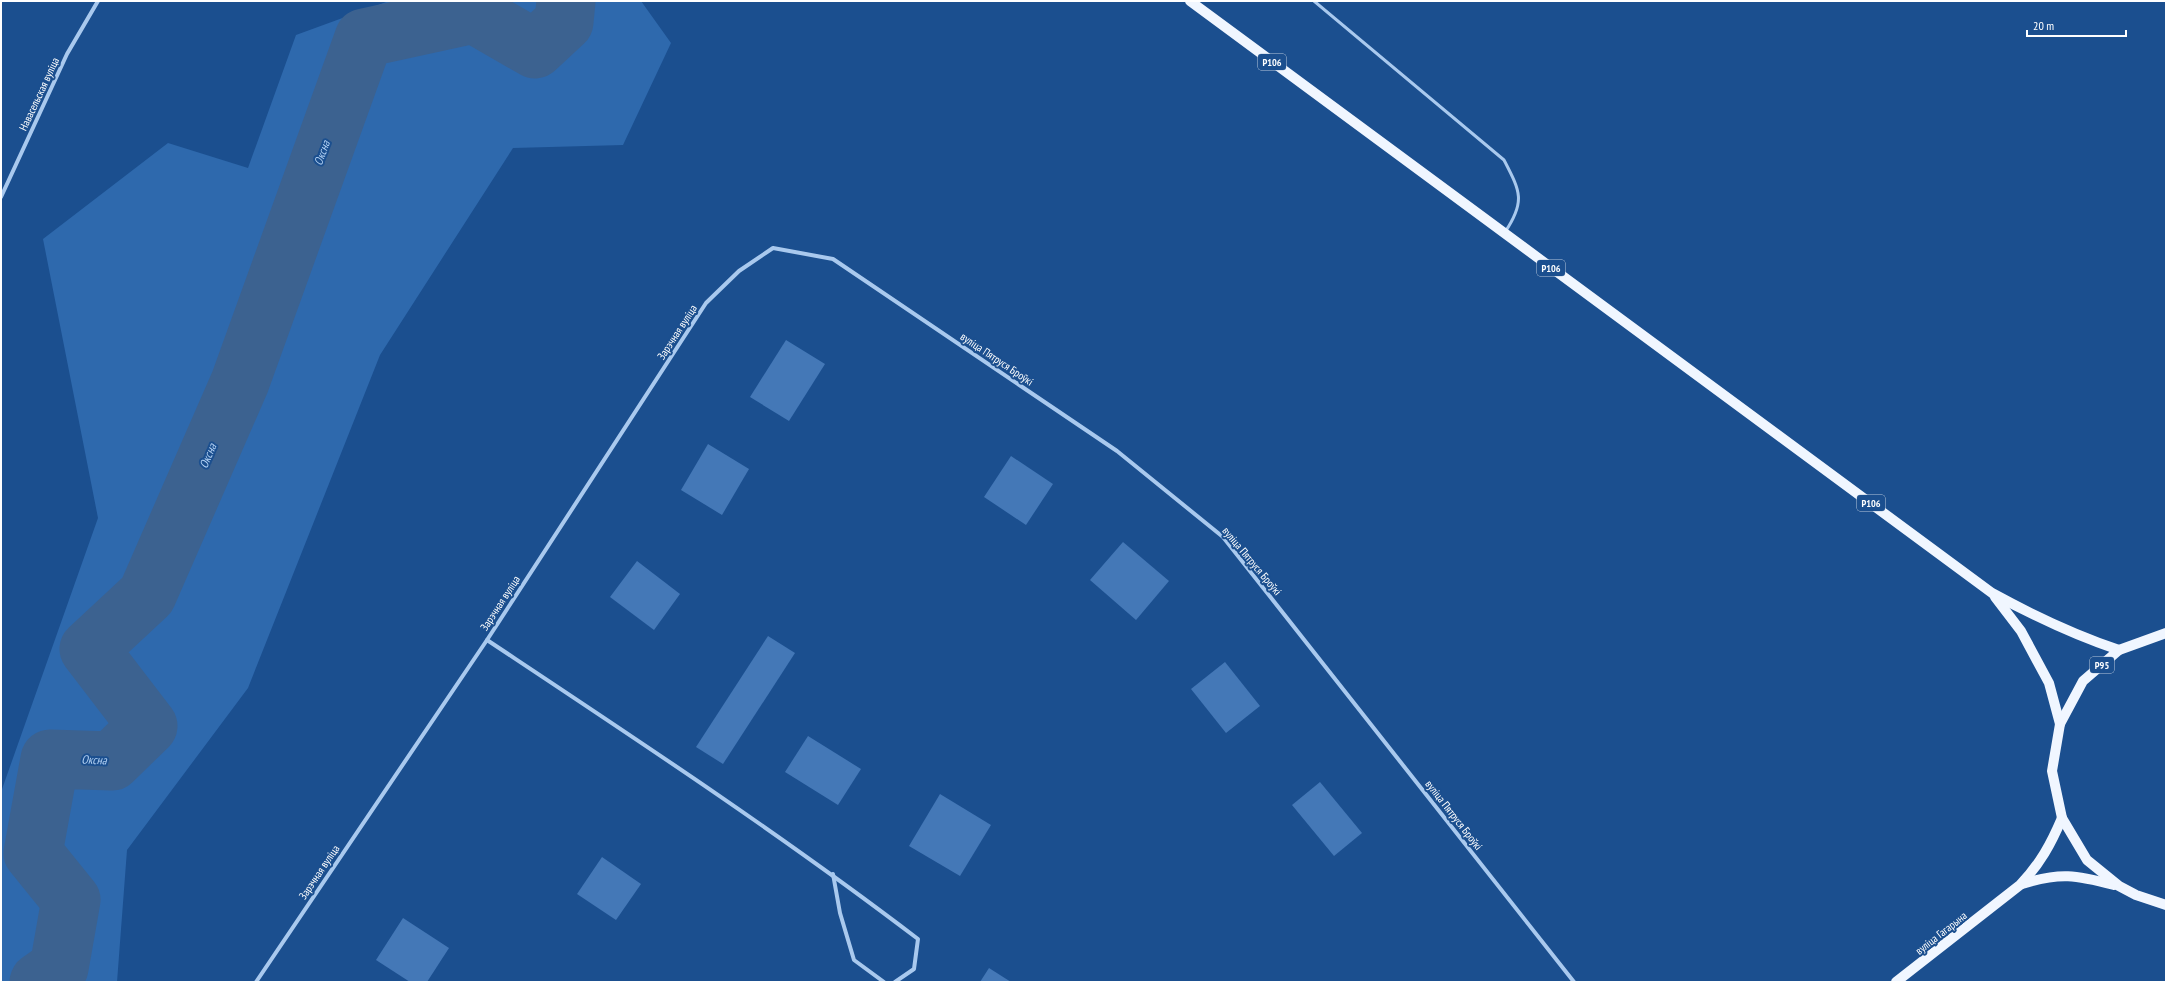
<svg xmlns="http://www.w3.org/2000/svg" width="2167" height="983" viewBox="0 0 2167 983" font-family="'PT Sans Narrow',sans-serif">
<style>
.green{fill:#2e69ad}
.lines{fill:none;stroke-linecap:round;stroke-linejoin:round}
.river{stroke:#3c6290;stroke-width:59}
.building{fill:#4478b7}
.lane{stroke:#a9c9ee;stroke-width:3}
.street{stroke:#a9c9ee;stroke-width:4}
.primary{stroke:#f0f6ff;stroke-width:10}
.labels{text-anchor:middle;stroke-width:4;stroke-linejoin:round;paint-order:stroke}
.shield{fill:#1b4f8f;stroke:#bbcadd;stroke-width:1}
.shield-label{font-size:10px;font-weight:bold;fill:#fff}
.street-label{font-size:11px;fill:#fff;stroke:#1b4f8f}
.water-label{font-size:12px;font-style:italic;fill:#b5d3f5;stroke:#1b4f8f}
</style>
<rect width="100%" height="100%" fill="#1b4f8f"/>
<path class="green" d="M389,1H641L671,43L623,145L513,148L380,355L248,688L127,850L117,982H1V792L98,518L43,239L168,143L248,168L296,35Z"/>
<g class="lines">
<path class="river" d="M39,982L59,968L71,900L33,853L50,759L112,761L148,726L89,649L147,595L240,382L364,38L474,14L535,49L564,22L566,1"/>
</g>
<g class="building">
<path d="M786,340L825,364L789,421L750,397Z"/>
<path d="M708,444L749,469L722,515L681,490Z"/>
<path d="M1011,456L1053,484L1026,525L984,497Z"/>
<path d="M1123,542L1169,581L1136,620L1090,580Z"/>
<path d="M637,561L680,594L654,630L610,597Z"/>
<path d="M768,636L795,653L723,764L696,747Z"/>
<path d="M1225,662L1260,706L1226,733L1191,689Z"/>
<path d="M808,736L861,769L838,805L785,772Z"/>
<path d="M1320,782L1362,833L1334,856L1292,805Z"/>
<path d="M940,794L991,825L960,876L909,846Z"/>
<path d="M602,857L641,884L616,920L577,894Z"/>
<path d="M403,918L449,948L427,982H410L376,960Z"/>
<path d="M989,968L1011,982H980Z"/>
</g>
<g class="lines">
<path class="lane" d="M1314,1L1504,160C1520,191 1526,201 1505,232"/>
<g class="street">
<path d="M1,197L67,54L98,1"/>
<path d="M487,640C633,737 779,833 918,939L914,969L895,982"/>
<path d="M833,874L840,913L854,960L884,982"/>
<path d="M256,982L487,640L706,303L739,271L773,248L833,259L1117,451L1223,537L1574,982"/>
</g>
<g class="primary">
<path d="M1190,1L1992,593C2034,616 2074,635 2119,650"/>
<path d="M1995,597L2021,631L2049,683L2060,724"/>
<path d="M2166,633L2119,650L2083,681L2060,724L2052,771L2062,818L2087,860L2119,886L2136,895L2166,905"/>
<path d="M2022,884C2060,872 2076,875 2114,885"/>
<path d="M1896,982L2020,885C2040,864 2051,844 2062,818"/>
</g>
</g>
<g class="labels">
<g class="shield">
<rect x="1258" y="54" width="28" height="16" rx="3"/>
<rect x="1537" y="260" width="28" height="16" rx="3"/>
<rect x="1857" y="495" width="28" height="16" rx="3"/>
<rect x="2090" y="657" width="24" height="16" rx="3"/>
</g>
<g class="shield-label">
<text x="1272" y="66">Р106</text>
<text x="1551" y="272">Р106</text>
<text x="1871" y="507">Р106</text>
<text x="2102" y="669">Р95</text>
</g>
<g class="street-label">
<text transform="translate(39 94) rotate(-65)" y="4">Навасельская вуліца</text>
<text transform="translate(677 332) rotate(-57)" y="4">Зарэчная вуліца</text>
<text transform="translate(997 359) rotate(34)" y="4">вуліца Пятруся Броўкі</text>
<text transform="translate(1252 561) rotate(50)" y="4">вуліца Пятруся Броўкі</text>
<text transform="translate(500 603) rotate(-57)" y="4">Зарэчная вуліца</text>
<text transform="translate(1454 815) rotate(52)" y="4">вуліца Пятруся Броўкі</text>
<text transform="translate(319 872) rotate(-56)" y="4">Зарэчная вуліца</text>
<text transform="translate(1941 933) rotate(-38)" y="4">вуліца Гагарына</text>
</g>
<g class="water-label">
<text transform="translate(322 153) rotate(-70)" y="4">Оксна</text>
<text transform="translate(208 456) rotate(-67)" y="4">Оксна</text>
<text transform="translate(94 760) rotate(2)" y="4">Оксна</text>
</g>
</g>
<rect width="2167" height="983" fill="none" stroke="#ffffff" stroke-width="4"/>
<path d="M2027 30v6h99v-6" fill="none" stroke="#ffffff" stroke-width="2"/>
<text x="2033" y="30" font-size="12" fill="#ffffff" stroke="#1b4f8f" stroke-width="3" paint-order="stroke">20 m</text>
</svg>
